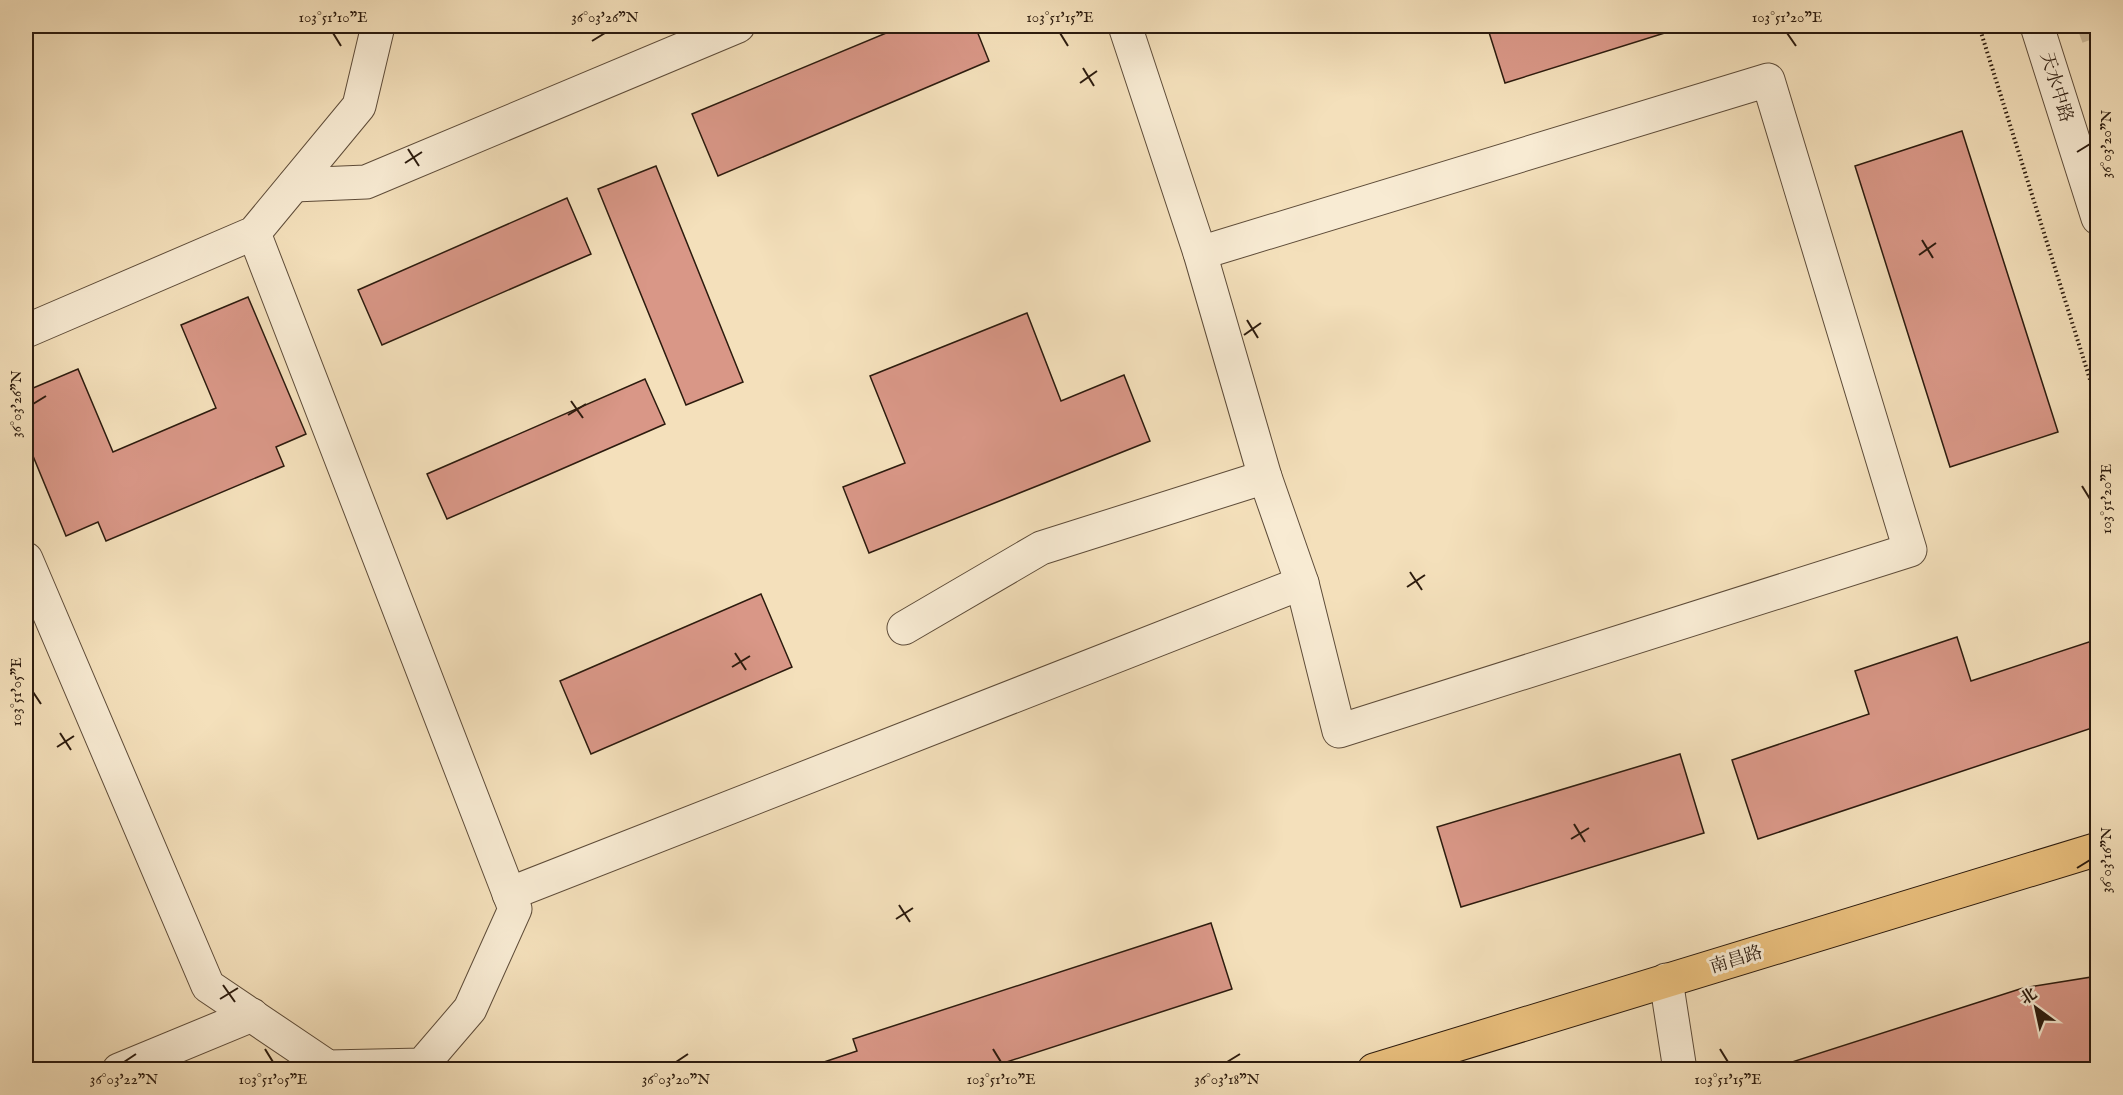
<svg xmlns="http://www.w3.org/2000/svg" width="2123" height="1095" viewBox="0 0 2123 1095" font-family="'IM FELL English','Noto Serif SC',serif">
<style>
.building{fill:#d99787;stroke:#2c1b0e;stroke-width:1.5}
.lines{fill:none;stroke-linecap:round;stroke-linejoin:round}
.major-tunnel{stroke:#ccb998;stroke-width:33;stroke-dasharray:33 16;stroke-linecap:butt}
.minor-casing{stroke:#5e4c39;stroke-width:35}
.major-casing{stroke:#2c1b0e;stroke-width:35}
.path{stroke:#2c1b0e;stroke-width:4;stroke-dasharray:1.5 3;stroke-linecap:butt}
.minor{stroke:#f8ebd3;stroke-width:33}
.major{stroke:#eac07e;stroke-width:33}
.ticks{fill:none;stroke:#2c1b0e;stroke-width:2}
.labels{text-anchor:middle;stroke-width:6;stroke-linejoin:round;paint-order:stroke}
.street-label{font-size:18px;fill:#2c1b0e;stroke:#f8ebd3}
.neatline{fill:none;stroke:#2c1b0e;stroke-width:2}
.ticks-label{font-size:15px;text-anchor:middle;fill:#2c1b0e}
</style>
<rect width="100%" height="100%" fill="#f4e0bb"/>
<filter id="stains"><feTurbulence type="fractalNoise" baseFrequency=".00333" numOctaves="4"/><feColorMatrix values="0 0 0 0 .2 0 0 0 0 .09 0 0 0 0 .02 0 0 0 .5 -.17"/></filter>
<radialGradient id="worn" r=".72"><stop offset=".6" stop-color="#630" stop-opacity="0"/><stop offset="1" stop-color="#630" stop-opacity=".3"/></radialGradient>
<g class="building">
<path d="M903,26H975L989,61L718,176L692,114Z"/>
<path d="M1487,26H1687L1505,83Z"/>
<path d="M1962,131L2058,432L1950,467L1855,166Z"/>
<path d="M656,166L743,382L686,405L598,189Z"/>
<path d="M567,198L591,254L382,345L358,290Z"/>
<path d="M248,297L306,434L276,447L284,466L106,541L98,522L66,536L26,439V391L78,369L113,452L216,408L181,325Z"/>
<path d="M1027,313L1061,401L1124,375L1150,441L869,553L843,487L905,463L870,376Z"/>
<path d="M645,379L665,424L447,519L427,474Z"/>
<path d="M761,594L792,667L591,754L560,681Z"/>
<path d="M1957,637L1971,681L2098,639V726L1758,839L1732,760L1869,714L1855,671Z"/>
<path d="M1680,754L1704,833L1461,907L1437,827Z"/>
<path d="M1211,923L1232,989L982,1070H800L857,1051L853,1039Z"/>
<path d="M2098,976V1070H1767L2023,988Z"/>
</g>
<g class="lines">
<path class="major-tunnel" d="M2094,26L2098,37"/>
<defs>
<g id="minor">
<path d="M2037,26L2098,218"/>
<path d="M294,185L366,182L738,26"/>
<path d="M1200,253L1768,80L1910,550L1339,731L1302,583"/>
<path d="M26,331L254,233L359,106L378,26"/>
<path d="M26,559L208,986L328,1067L422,1065L470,1009L515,909L254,233"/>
<path d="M904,628L1041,548L1265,477"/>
<path d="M509,894L1302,583L1265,477L1200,253L1125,26"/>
<path d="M1666,980L1680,1070"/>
<path d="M119,1070L252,1015"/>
</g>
<path id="major" d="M1374,1070L2098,849"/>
</defs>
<use href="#minor" class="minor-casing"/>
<use href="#major" class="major-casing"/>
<path class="path" d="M1979,26L2098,405"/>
<use href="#minor" class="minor"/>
<use href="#major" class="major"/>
</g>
<path class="ticks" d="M333,33L341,46M1060,33L1068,46M1787,33L1796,46M592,41L605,33M1083,68L1094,86M1080,83L1097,71M408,149L419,166M2077,152L2090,144M405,163L422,152M1922,240L1933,258M1919,255L1936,243M1247,320L1258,338M1244,335L1261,323M571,401L583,418M33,404L46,396M568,415L586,404M2082,486L2090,499M1410,572L1422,590M1407,587L1425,575M735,653L746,670M732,667L750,656M33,692L41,704M60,733L71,750M57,747L74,736M1574,824L1585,842M1571,839L1589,828M2077,868L2090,860M899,905L910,922M896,919L913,908M223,985L235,1002M220,999L238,988M265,1049L273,1062M993,1049L1001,1062M1720,1049L1728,1062M124,1062L136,1054M676,1062L688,1054M1227,1062L1240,1054"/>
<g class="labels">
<g class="street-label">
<text transform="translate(2057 87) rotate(73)" y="6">天水中路</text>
<text transform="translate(1736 959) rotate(-17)" y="6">南昌路</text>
</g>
</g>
<rect width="2123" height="1095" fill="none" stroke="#f4e0bb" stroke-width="66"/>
<g transform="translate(2036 1008) rotate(327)" stroke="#f8ebd3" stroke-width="4.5" paint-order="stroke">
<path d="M0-4.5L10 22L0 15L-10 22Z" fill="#2c1b0e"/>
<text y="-9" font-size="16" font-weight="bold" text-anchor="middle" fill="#2c1b0e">北</text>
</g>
<rect x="33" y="33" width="2057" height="1029" class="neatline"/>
<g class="ticks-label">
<text x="333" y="22">103°51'10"E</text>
<text x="605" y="22">36°03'26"N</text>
<text x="1060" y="22">103°51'15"E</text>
<text x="1787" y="22">103°51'20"E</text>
<text transform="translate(2106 144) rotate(-90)" y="5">36°03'20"N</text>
<text transform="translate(16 404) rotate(-90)" y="5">36°03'26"N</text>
<text transform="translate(2106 499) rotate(-90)" y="5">103°51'20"E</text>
<text transform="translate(16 692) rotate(-90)" y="5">103°51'05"E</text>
<text transform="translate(2106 860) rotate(-90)" y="5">36°03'16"N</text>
<text x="124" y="1084">36°03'22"N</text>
<text x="273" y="1084">103°51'05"E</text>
<text x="676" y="1084">36°03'20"N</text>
<text x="1001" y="1084">103°51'10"E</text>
<text x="1227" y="1084">36°03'18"N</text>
<text x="1728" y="1084">103°51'15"E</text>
</g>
<rect width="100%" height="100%" filter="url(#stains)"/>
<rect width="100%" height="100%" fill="url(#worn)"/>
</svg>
